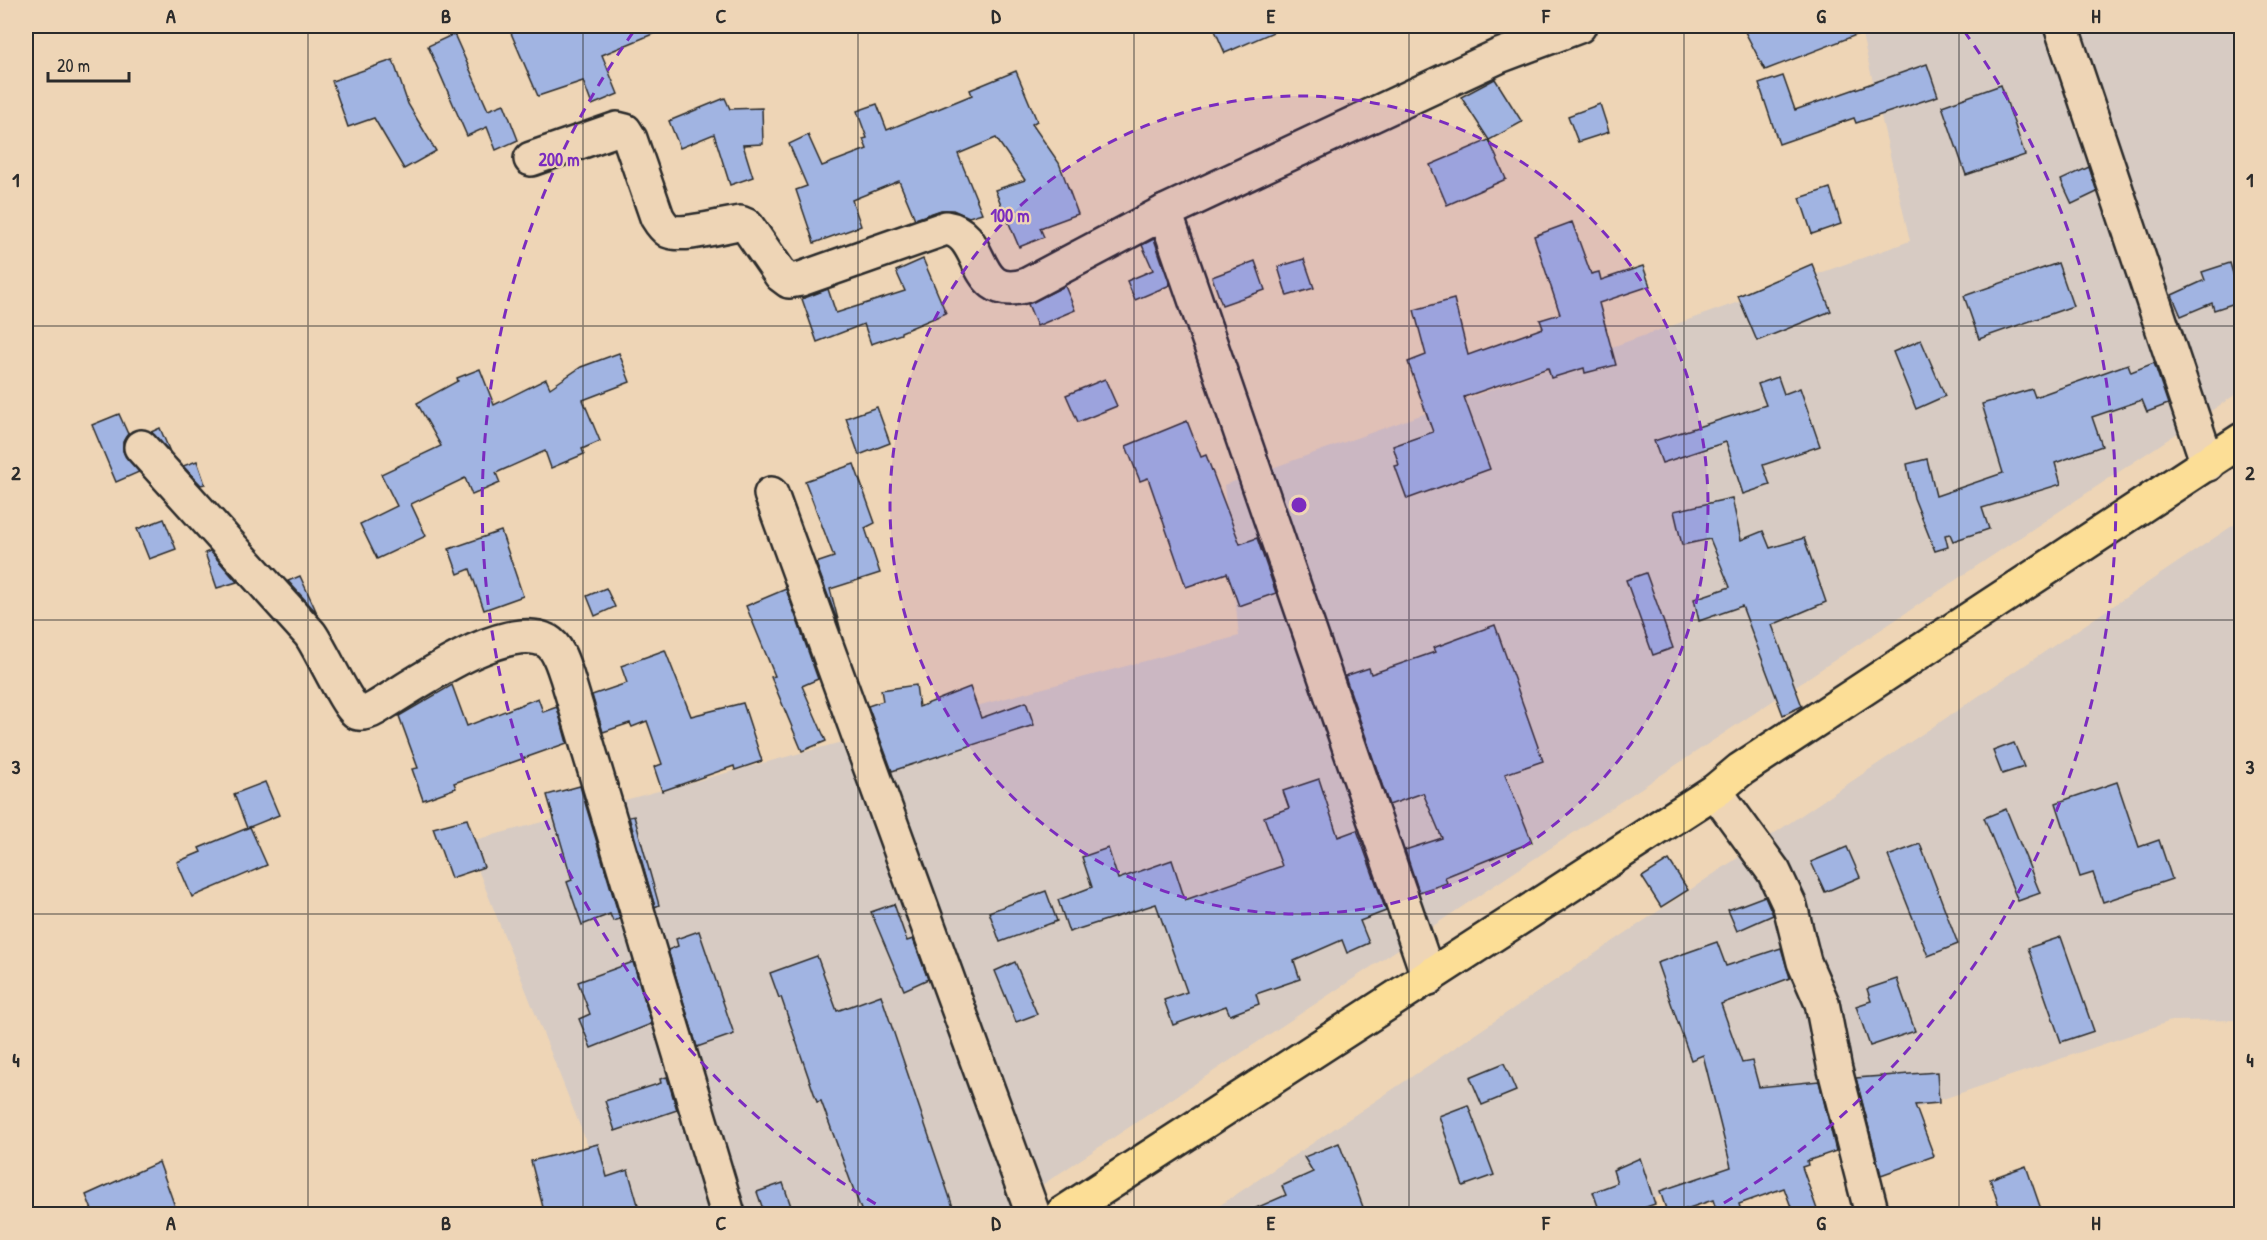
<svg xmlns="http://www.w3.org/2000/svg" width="2267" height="1240" viewBox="0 0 2267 1240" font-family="'Patrick Hand',sans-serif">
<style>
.built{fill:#d7cbc3}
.building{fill:#a1b4e2;stroke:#2b2b2b;stroke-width:1.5}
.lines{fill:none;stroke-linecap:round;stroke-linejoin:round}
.minor-casing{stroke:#2b2b2b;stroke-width:38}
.major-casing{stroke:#2b2b2b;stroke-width:38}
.minor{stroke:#eed5b6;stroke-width:33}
.major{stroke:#fcde96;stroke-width:33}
.grid{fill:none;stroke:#2b2b2b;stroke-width:1.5;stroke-opacity:0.55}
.ring{fill:none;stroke:#7b2cbf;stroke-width:3;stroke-dasharray:10 8}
.centre{fill:#7b2cbf;stroke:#eed5b6;stroke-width:3}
.ring-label{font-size:18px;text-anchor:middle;font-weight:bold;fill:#7b2cbf;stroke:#eed5b6;stroke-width:4.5;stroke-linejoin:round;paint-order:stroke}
.neatline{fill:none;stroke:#2b2b2b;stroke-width:2}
.grid-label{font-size:20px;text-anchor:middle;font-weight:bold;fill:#2b2b2b}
</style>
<rect width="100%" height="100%" fill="#eed5b6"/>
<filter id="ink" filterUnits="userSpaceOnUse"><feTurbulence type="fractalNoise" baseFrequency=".0167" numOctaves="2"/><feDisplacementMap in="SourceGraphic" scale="12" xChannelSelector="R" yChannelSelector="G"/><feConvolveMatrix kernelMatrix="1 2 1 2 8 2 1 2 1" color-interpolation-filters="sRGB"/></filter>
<g filter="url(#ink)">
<g class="built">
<path d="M1860,26H2241V391L998,1214H615L467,842L1239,636L1224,485L1910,241Z"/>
<path d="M2241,520V1020L2171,1021L1608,1214H1207Z"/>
</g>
<g class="building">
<path d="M508,26H672L602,55L618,94L592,105L583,81L538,96Z"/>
<path d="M1213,26H1287L1225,53Z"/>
<path d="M1742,26H1877V27L1765,70Z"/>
<path d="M454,34L488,110L504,104L518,140L496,150L487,127L467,136L428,46Z"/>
<path d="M393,60L408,104L436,151L404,169L374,118L348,127L332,81Z"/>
<path d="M1927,64L1938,96L1856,123L1854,118L1779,144L1759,84L1783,76L1795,110Z"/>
<path d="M1016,71L1037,121L1032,124L1059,163L1078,214L1040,228L1044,237L1019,247L995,190L1025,180L996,138L958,154L982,213L969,217L953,210H941L915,219L899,181L852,200L861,226L814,243L796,190L807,186L789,144L808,135L822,166L867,149L863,139L867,138L857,111L877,104L887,130L972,95L970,90Z"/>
<path d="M1495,79L1522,122L1489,140L1506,179L1447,205L1430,165L1489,140L1461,97Z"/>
<path d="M2001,85L2025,155L1966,175L1942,106Z"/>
<path d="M725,98L730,109L762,108L763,144L743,145L753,177L730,185L714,134L680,148L669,121Z"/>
<path d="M1600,104L1609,132L1578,142L1568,116Z"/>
<path d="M2089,167L2097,192L2072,204L2061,180Z"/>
<path d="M1830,188L1841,224L1812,234L1800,198Z"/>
<path d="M1572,222L1591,274L1599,272L1601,280L1643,266L1650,286L1599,303L1616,365L1585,373L1584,368L1551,378L1548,368L1464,397L1490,469L1407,499L1395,466L1399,465L1393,446L1433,432L1408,362L1426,355L1414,310L1454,299L1468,355L1543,328L1540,320L1560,314L1534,236Z"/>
<path d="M1154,239L1170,285L1135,300L1127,281L1153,270L1142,245Z"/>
<path d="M923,259L946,313L901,332V334L871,344L864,324L817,342L802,299L828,289L836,313L905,291L896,271Z"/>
<path d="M1304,259L1314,288L1287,296L1278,267Z"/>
<path d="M1255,261L1265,290L1222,305L1212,277Z"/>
<path d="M2058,263L2073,306L1979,339L1964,296Z"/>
<path d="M2230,263L2241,301L2214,310L2212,303L2181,316L2172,295L2205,280L2202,272Z"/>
<path d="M1812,264L1831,311L1757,341L1738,296Z"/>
<path d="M1065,286L1075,310L1037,326L1028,304Z"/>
<path d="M1921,340L1945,396L1916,409L1893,352Z"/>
<path d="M619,353L630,382L583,400L600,441L582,449L584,454L551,468L545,451L496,473L500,483L472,495L465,478L411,504L426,536L377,559L360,524L397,506L381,474L441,446L417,403L458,381L457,378L480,369L494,405L546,379L550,388L581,367Z"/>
<path d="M2154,363L2168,404L2147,412L2142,400L2092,417L2102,446L2055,463L2061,484L1982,508L1989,529L1953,541L1950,534L1945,535L1948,547L1935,551L1914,498L1907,464L1927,459L1936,496L2003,473L1982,404L2032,389L2035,397L2128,364L2131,372Z"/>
<path d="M1778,377L1784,394L1800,388L1820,446L1763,465L1770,485L1743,494L1726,442L1662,463L1654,441L1766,405L1758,384Z"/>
<path d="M1105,379L1117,406L1078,422L1066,395Z"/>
<path d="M877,407L890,443L859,455L846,418Z"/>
<path d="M119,414L128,434L123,442V451L139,472L116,482L92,425Z"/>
<path d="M1187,421L1201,457L1206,455L1240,544L1257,538L1276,593L1239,606L1227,573L1186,587L1148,478L1140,481L1126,446Z"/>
<path d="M160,428L170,452L151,432Z"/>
<path d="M197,461L205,484L201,485L183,466Z"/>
<path d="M854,464L875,523L865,528L880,573L830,589L841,631L816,563L834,557L805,481Z"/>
<path d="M1732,498L1741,540L1763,531L1770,548L1804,538L1826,602L1772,625L1802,706L1783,715L1742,606L1699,621L1694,599L1730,587L1710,539L1682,545L1674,511Z"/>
<path d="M164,519L176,549L149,559L137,529Z"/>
<path d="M501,531L523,596L484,610L470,569L458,574L449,549Z"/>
<path d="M210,551L237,582L217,588L205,553Z"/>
<path d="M1646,573L1673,648L1653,655L1626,580Z"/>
<path d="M300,576L317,613L288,581Z"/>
<path d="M606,588L615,607L595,616L587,596Z"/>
<path d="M786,589L818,679L802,686L826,741L802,751L771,677L775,676L746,606Z"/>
<path d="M1495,625L1543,761L1505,774L1532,842L1445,877L1447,883L1419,892L1405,850L1442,838L1423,793L1389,805L1345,676L1369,668L1371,674L1435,652L1433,648Z"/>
<path d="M665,650L691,716L743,703L762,761L735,770L734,766L662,791L654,767L662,764L647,721L632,727L630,723L603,732L592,695L627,683L621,666Z"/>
<path d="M452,685L467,726L538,698L543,712L557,707L567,743L454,783L456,788L423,800L412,769L418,768L399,716Z"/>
<path d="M916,685L919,707L970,687L981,718L1026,702L1034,725L892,771L868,706L883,701L881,690Z"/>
<path d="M2014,743L2024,767L2002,774L1993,751Z"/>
<path d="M1319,779L1338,837L1357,830L1386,911L1360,921L1369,943L1347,953L1342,940L1294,961L1300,979L1256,994L1259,1004L1230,1015L1226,1006L1173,1025L1164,1000L1187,992L1156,904L1069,932L1058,900L1092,887L1082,857L1108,848L1118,879L1172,860L1185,900L1282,866L1264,817L1289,808L1283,791Z"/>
<path d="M265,782L279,815L247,828L234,794Z"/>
<path d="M2117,782L2139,847L2159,840L2172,879L2103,902L2093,873L2080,877L2056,803Z"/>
<path d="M580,786L620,919L613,921L610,914L582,925L567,882L572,880L547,795Z"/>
<path d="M2006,809L2040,893L2018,901L1984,818Z"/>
<path d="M634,816L659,905L655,907L629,817Z"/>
<path d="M467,819L484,867L451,878L433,828Z"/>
<path d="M250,827L267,865L192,897L177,862L201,852L199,848Z"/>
<path d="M1920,844L1958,944L1928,956L1888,856Z"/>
<path d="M1847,847L1860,877L1825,892L1811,862Z"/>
<path d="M1669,860L1688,890L1661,907L1642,877Z"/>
<path d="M1046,891L1057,921L1000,942L989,912Z"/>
<path d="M1765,896L1773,915L1737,931L1728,910Z"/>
<path d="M894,904L907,941L913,939L928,979L904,990L871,912Z"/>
<path d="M699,931L734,1034L697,1047L668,950L678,946L676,939Z"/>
<path d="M2061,937L2094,1031L2061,1042L2028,948Z"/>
<path d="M1717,942L1726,966L1781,948L1790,978L1721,1004L1742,1063L1752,1061L1759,1087L1819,1081L1836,1151L1807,1161L1808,1165L1802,1167L1819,1215H1794L1784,1188L1739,1204L1742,1215H1718L1713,1200L1668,1215L1660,1191L1731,1167L1703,1055L1691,1060L1657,963Z"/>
<path d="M817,956L837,1011L881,995L954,1210L941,1215H863L821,1101L817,1102L781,997L779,998L770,973Z"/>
<path d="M633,962L653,1028L651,1024L591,1048L579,1019L590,1014L578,982Z"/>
<path d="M1015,962L1037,1014L1016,1022L995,971Z"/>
<path d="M1897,979L1915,1031L1870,1046L1856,1006L1871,1001L1867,989Z"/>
<path d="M1504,1063L1516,1091L1482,1105L1470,1077Z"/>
<path d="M1937,1072L1939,1103L1915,1105L1934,1156L1881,1175L1856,1078Z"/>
<path d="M667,1077L677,1110L615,1131L605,1101L661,1083L660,1079Z"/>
<path d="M1468,1105L1494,1175L1463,1186L1439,1116Z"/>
<path d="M1339,1143L1366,1215H1240L1286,1195L1282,1186L1313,1172L1304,1157Z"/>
<path d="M598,1144L607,1177L628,1170L641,1215H545L531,1161Z"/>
<path d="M1640,1158L1655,1204L1623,1215H1601L1593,1192L1617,1183L1613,1170Z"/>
<path d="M159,1162L178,1215H94L86,1195Z"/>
<path d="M2026,1166L2043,1215H2002L1990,1179Z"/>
<path d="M783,1183L794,1215H765L757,1192Z"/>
</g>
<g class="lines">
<defs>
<g id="minor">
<path d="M2061,26L2208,464"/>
<path d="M531,159L617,129L625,131L630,139L657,217C660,222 664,228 669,231C683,237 724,225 740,223L747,226L781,275L789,281L801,279L946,228C987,234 970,303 1027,285L1165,212L1321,139L1499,56L1579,26"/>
<path d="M1165,212L1429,978"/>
<path d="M141,447L310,634C321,649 348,709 358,713C365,714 371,711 376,708C413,686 505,619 547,641C559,648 563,666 567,677L728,1214"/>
<path d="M771,494L1033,1214"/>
<path d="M1715,791L1774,872L1790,906L1804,962L1822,1003L1835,1070L1872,1214"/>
</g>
<path id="major" d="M1062,1214L1715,791L1740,770L2242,440"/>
</defs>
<use href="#minor" class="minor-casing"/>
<use href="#major" class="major-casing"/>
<use href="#minor" class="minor"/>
<use href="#major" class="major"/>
</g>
</g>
<path class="grid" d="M308,26V1214M583,26V1214M858,26V1214M1134,26V1214M1409,26V1214M1684,26V1214M1959,26V1214M26,326H2242M26,620H2242M26,914H2242"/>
<circle cx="1299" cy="505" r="409" fill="#7b2cbf" fill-opacity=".12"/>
<g class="ring">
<circle cx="1299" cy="505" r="409"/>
<path d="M891 1213A817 817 0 0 1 634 31M1964 31A817 817 0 0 1 1707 1213"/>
</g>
<circle cx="1299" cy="505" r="9" class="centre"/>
<g class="ring-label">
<text x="559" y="166">200 m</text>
<text x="1010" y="222">100 m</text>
</g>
<rect width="2267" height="1240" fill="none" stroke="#eed5b6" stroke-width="66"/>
<path d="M48 72v9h81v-9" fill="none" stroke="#2b2b2b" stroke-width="3"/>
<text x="57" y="72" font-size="18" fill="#2b2b2b" stroke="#eed5b6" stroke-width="4.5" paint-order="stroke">20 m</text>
<rect x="33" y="33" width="2201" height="1174" class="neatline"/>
<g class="grid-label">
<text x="171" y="23">A</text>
<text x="446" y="23">B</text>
<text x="721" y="23">C</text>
<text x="996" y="23">D</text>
<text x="1271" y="23">E</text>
<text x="1546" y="23">F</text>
<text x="1821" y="23">G</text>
<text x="2096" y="23">H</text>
<text x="16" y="187">1</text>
<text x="2250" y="187">1</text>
<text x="16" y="480">2</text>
<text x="2250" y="480">2</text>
<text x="16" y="774">3</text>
<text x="2250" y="774">3</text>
<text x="16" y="1067">4</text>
<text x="2250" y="1067">4</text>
<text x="171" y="1230">A</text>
<text x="446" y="1230">B</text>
<text x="721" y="1230">C</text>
<text x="996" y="1230">D</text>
<text x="1271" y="1230">E</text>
<text x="1546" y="1230">F</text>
<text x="1821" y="1230">G</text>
<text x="2096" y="1230">H</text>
</g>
</svg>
